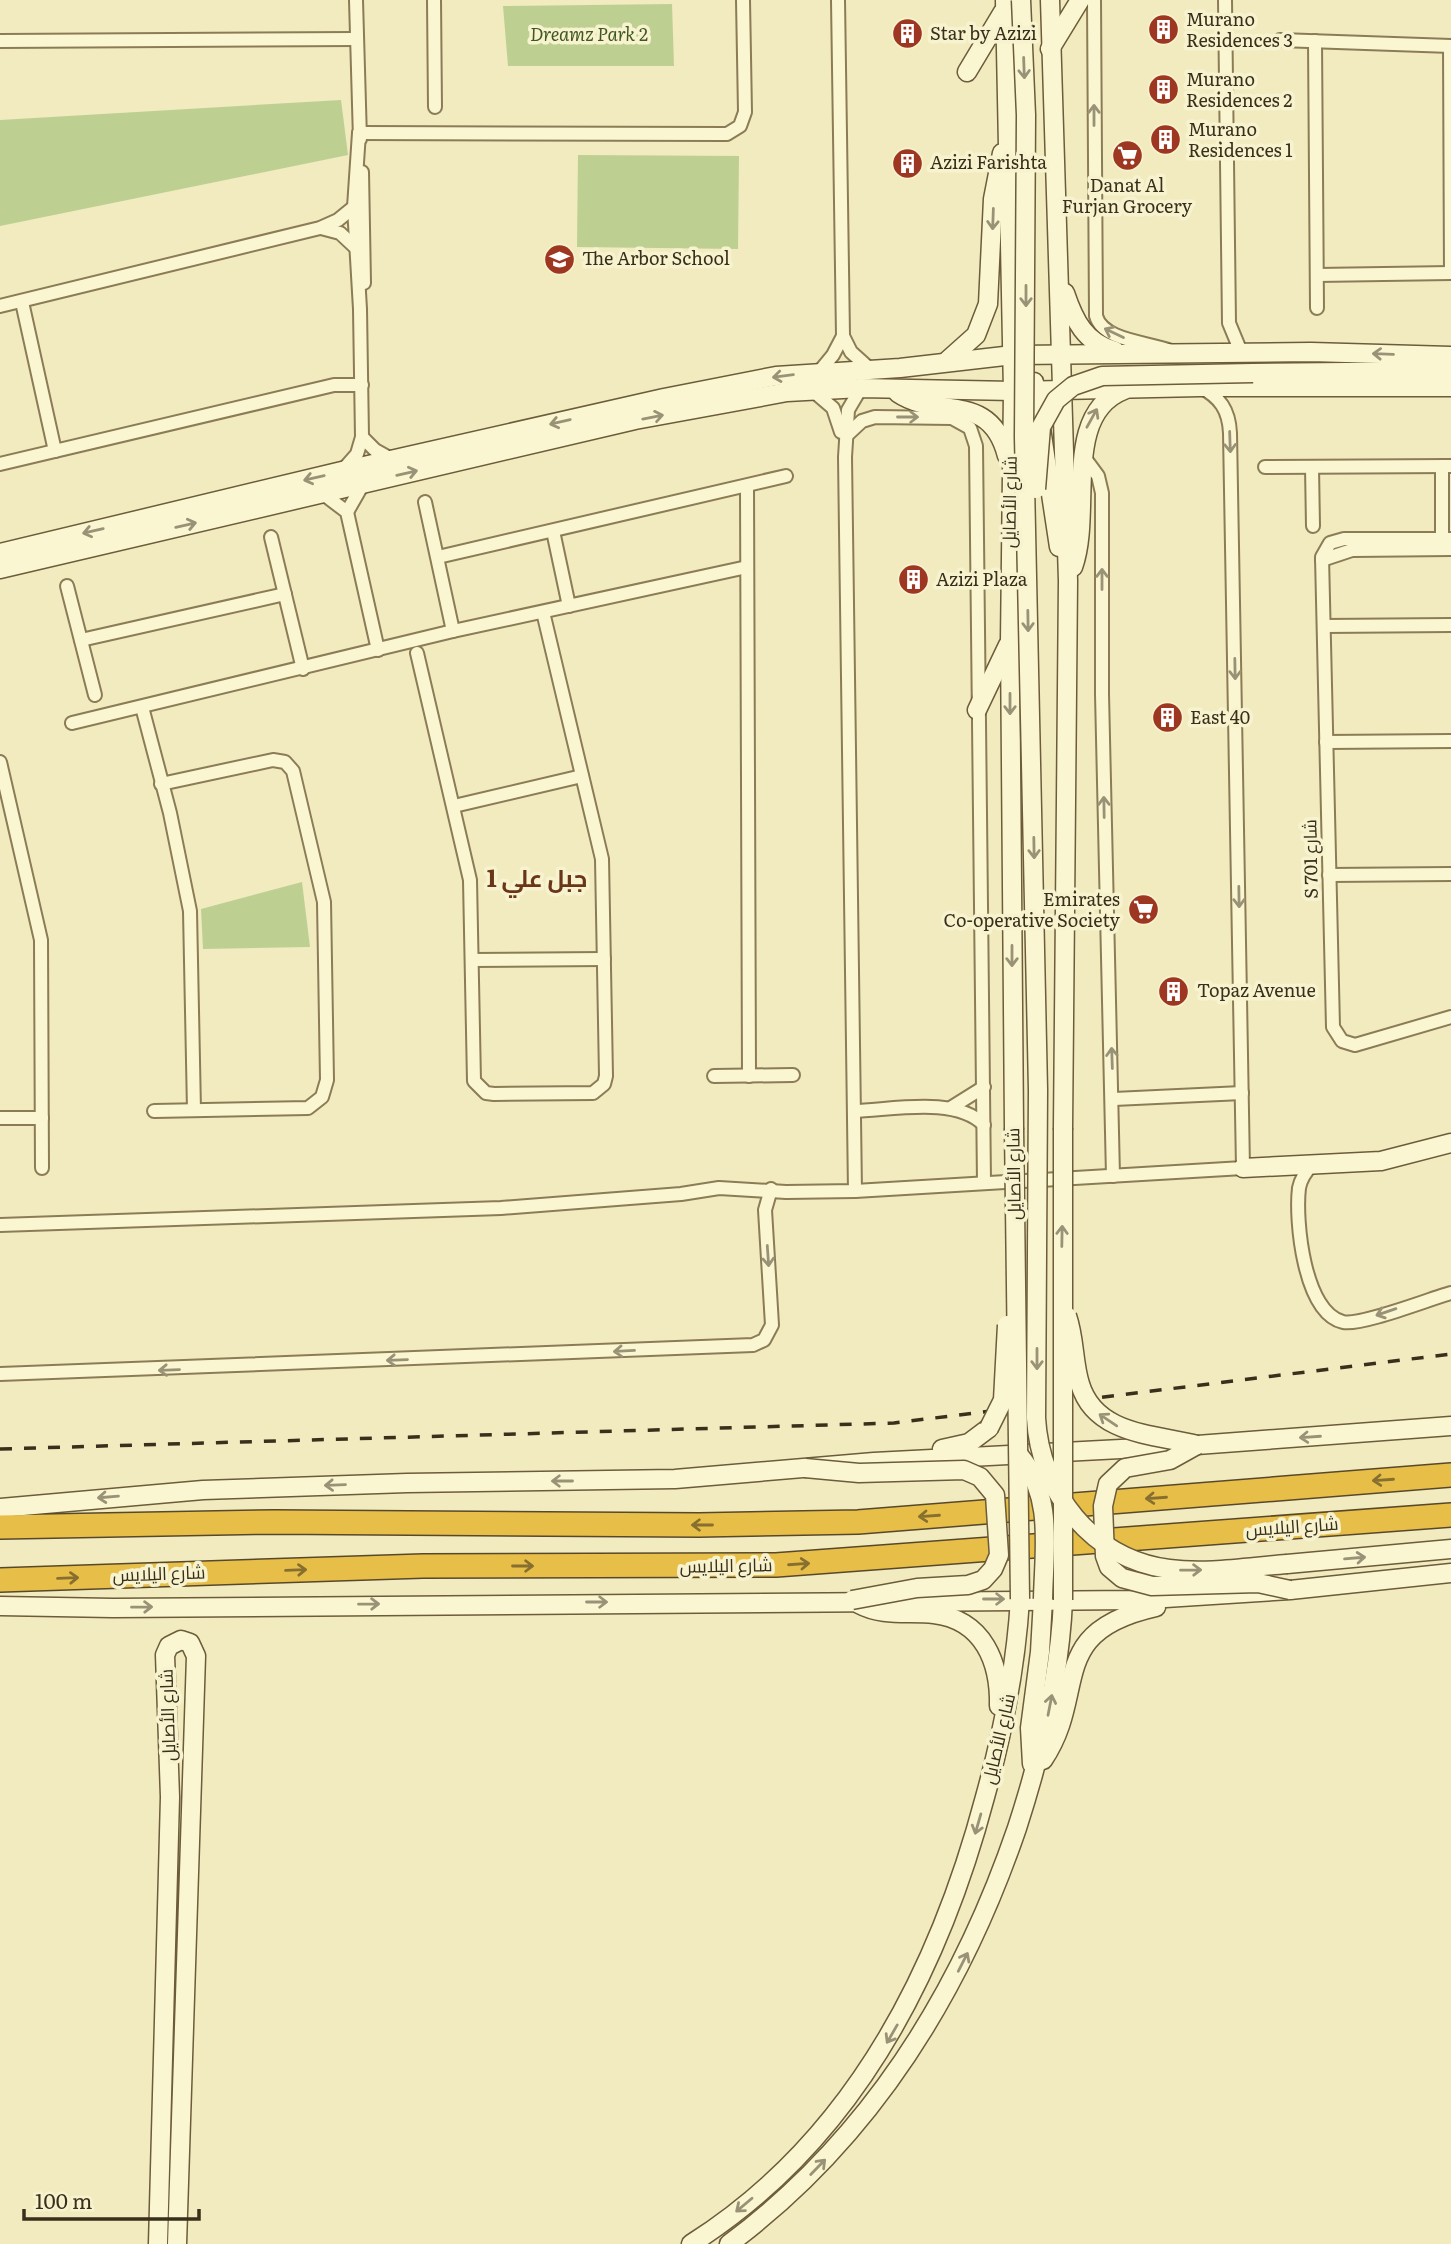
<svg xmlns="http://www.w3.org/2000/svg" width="1451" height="2244" viewBox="0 0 1451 2244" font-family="Literata,Cairo,serif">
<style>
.green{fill:#bdd092}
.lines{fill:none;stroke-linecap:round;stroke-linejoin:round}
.street-casing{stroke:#8b7c56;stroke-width:16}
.secondary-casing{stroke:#6c5c39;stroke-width:21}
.highway-casing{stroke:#58482b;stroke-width:26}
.street{stroke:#fbf6d2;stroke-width:12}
.secondary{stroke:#fbf6d2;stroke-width:18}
.highway{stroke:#e7be48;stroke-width:23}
.rail{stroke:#392f1b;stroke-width:3.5;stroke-dasharray:12 12;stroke-linecap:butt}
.secondary-bridge-casing{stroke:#6c5c39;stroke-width:21;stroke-linecap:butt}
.secondary-bridge{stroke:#fbf6d2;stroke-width:18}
.oneway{stroke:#9a9276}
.oneway2{stroke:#876f2f}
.labels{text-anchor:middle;stroke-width:7;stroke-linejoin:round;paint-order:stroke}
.poi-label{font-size:18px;fill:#392f1b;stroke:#f8f3cf;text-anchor:start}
.park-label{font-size:18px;font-style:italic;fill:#3f5721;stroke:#f8f3cf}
.street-label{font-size:18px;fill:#392f1b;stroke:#f8f3cf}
.district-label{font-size:24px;font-weight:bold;fill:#693718;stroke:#f8f3cf}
</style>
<rect width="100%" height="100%" fill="#f1ebbf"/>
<g class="green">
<path d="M672,4L674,66H508L503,6Z"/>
<path d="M341,100L348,155L0,226V120Z"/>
<path d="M578,155L739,156L738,249L577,247Z"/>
<path d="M302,882L310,947L203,949L201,909Z"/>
</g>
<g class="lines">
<defs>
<g id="street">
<path d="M356,0L360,139"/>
<path d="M434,0L435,107"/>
<path d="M1094,0L1096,316C1103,341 1148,342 1171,351"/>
<path d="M1225,0L1229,323L1241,352"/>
<path d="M1280,40L1451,46"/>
<path d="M0,41L356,39"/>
<path d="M1315,41L1317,308"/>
<path d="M1450,46L1451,273"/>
<path d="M359,133L727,134L740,126L745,112L743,0"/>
<path d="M362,172L364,283"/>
<path d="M321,228L340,233L355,247"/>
<path d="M1317,275L1451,273"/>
<path d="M22,302L55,451"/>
<path d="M0,306L320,228L338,220L354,207"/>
<path d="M843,336L851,352L871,370"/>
<path d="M819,372L833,355L843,336L838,0"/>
<path d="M812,390L833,408L841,432"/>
<path d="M847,435L862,421L875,417L952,418L970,428L976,446L984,1182"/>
<path d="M362,437L375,450L393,460"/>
<path d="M1084,457L1098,476L1102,493V694L1113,1176"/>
<path d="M0,464L334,385H362"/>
<path d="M1265,467L1451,466"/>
<path d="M1312,467L1313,526"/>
<path d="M342,471L357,454L362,437L360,309L354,207L359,133"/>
<path d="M747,487L749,1076"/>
<path d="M322,493L347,512L378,650"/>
<path d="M425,502L453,631"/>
<path d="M347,512L363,484"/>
<path d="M553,531L569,606"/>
<path d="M271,537L303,669"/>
<path d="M1451,539H1344L1330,543L1322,557L1333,1027L1342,1041L1355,1045L1451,1017"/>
<path d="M1442,546V466"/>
<path d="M438,557L786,476"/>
<path d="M1322,560L1352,550L1451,549"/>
<path d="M67,586L95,695"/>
<path d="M1324,626L1451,625"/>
<path d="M81,640L285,594"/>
<path d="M417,653L470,880L474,1081L486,1093L494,1094L593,1093L604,1084L606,1076L602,859L543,612"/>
<path d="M142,707L170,813L190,911L194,1110"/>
<path d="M72,723L453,631L747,567"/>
<path d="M1326,742L1451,741"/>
<path d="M0,762L41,940L42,1168"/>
<path d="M454,806L582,776"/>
<path d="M1329,875L1451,874"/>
<path d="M472,960L604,959"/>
<path d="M714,1076L793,1075"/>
<path d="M1114,1099L1242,1093"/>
<path d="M952,1107L984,1087"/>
<path d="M154,1111L308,1108L322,1097L327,1080L324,902L293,771L285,762L273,760L161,784"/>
<path d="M854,1111C892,1110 956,1096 984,1125"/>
<path d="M0,1118H42"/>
<path d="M1312,1164C1306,1172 1301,1178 1299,1188C1295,1221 1304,1313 1343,1322C1361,1326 1429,1299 1451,1293"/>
<path d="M855,1191L845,457L848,410L861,388"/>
<path d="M0,1225L501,1208L681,1194L719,1188L786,1192L855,1191L1243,1168L1230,433C1229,410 1220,397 1200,387"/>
<path d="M0,1374L753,1345L764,1340L772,1325L765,1210L771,1189"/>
</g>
<g id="secondary">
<path d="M1005,0L1013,391L1010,641L1014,1128"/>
<path d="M1050,0L1068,581L1063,1128"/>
<path d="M1050,49L1080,0"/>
<path d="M967,72L1003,12"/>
<path d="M1065,293C1074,320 1085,343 1115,351"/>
<path d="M948,360L976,335L988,304L993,199L1002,153"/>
<path d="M1253,373L1451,371"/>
<path d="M1034,382L1059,547"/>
<path d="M898,393C938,420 990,390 1007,456"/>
<path d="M0,553L342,471L664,398L776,376L900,368L1013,355L1311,352L1451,356"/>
<path d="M1073,567C1093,513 1061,414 1124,390"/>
<path d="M0,569L635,420L787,392L861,388L1013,391L1200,387H1451"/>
<path d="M977,710L1008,645"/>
<path d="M1243,1168L1381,1161L1451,1143"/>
<path d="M942,1449L969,1443L989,1428"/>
<path d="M0,1508L203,1490L407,1483L675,1479L874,1462L1197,1445L1451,1426"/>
<path d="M1287,1564L1451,1549"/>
<path d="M859,1604C883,1617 909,1611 934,1614C984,1620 1000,1663 999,1706"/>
<path d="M0,1606L113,1608L1134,1600L1290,1590L1451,1573"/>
<path d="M1043,1760C1089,1692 1044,1632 1156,1607"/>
<path d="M1032,1764L1030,1728L1040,1652L1043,1599"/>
<path d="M158,2244L170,1797L165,1655L169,1646L181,1640L190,1643L196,1656L177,2244"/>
<path d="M691,2244C851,2143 938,1974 985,1797C1003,1732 1016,1667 1020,1599"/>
<path d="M729,2244C870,2139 961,1992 1017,1828C1041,1754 1060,1677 1063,1600"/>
</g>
<g id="highway">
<path d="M0,1527L274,1522L699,1525L858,1522L1451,1475"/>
<path d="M0,1580L423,1566L776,1565L1451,1515"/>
</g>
</defs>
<use href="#street" class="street-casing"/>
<use href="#secondary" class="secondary-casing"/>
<use href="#highway" class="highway-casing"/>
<use href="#street" class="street"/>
<use href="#secondary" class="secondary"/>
<use href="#highway" class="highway"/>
<path class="rail" d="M0,1449L894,1423L1451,1354"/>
<defs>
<g id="secondary-bridge">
<path d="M1021,0L1026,115L1024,437L1038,1090L1036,1418C1040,1492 1092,1559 1169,1569C1207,1574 1248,1567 1287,1564"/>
<path d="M1036,489L1041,427L1056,400L1073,386L1102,376L1253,373"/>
<path d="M1014,1128L1020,1599"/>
<path d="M1067,1316C1075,1339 1073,1362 1080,1384C1095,1435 1154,1434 1197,1445"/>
<path d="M989,1428L1003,1400L1007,1325"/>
<path d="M1197,1445L1170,1460L1125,1468L1108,1484L1103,1506L1105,1556L1109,1567L1122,1578L1152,1586L1258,1583L1290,1590"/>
<path d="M1019,1455C1054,1496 1044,1549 1043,1599"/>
<path d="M805,1468L859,1473L964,1470L980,1477L995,1495L999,1555L993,1569L983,1580L968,1585L917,1588L852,1600"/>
<path d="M1063,1600V1128"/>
</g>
</defs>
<use href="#secondary-bridge" class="secondary-bridge-casing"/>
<use href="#secondary-bridge" class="secondary-bridge"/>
</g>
<defs><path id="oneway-shaft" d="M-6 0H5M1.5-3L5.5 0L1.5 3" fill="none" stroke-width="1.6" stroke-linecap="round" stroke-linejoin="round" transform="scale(1.75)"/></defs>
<g class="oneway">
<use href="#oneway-shaft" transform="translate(1024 68) rotate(88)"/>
<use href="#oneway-shaft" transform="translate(1094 115) rotate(-90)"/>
<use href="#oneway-shaft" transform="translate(993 219) rotate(92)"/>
<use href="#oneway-shaft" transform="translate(1026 296) rotate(90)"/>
<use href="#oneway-shaft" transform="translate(1114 333) rotate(-154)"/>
<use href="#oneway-shaft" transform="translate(1383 354) rotate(-178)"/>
<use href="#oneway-shaft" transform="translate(783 376) rotate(173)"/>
<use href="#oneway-shaft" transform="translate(653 417) rotate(-11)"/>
<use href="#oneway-shaft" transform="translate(908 417)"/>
<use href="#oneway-shaft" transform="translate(1092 418) rotate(-61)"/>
<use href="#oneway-shaft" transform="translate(560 422) rotate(167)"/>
<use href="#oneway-shaft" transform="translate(1230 442) rotate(88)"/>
<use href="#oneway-shaft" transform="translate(407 473) rotate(-13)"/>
<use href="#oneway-shaft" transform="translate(314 478) rotate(167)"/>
<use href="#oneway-shaft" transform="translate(186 525) rotate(-13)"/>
<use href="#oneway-shaft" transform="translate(93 531) rotate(167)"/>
<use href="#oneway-shaft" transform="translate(1102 579) rotate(-90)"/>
<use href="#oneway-shaft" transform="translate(1028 621) rotate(89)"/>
<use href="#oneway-shaft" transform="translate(1235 669) rotate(89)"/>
<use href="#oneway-shaft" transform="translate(1010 704) rotate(90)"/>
<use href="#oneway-shaft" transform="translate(1104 807) rotate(-91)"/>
<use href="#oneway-shaft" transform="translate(1034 848) rotate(89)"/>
<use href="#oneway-shaft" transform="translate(1239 897) rotate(89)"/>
<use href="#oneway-shaft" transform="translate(1012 956) rotate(90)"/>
<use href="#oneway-shaft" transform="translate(1112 1058) rotate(-92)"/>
<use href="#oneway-shaft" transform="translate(1062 1236) rotate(-89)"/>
<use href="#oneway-shaft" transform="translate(768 1256) rotate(86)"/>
<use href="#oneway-shaft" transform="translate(1386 1312) rotate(161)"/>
<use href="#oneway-shaft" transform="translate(624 1351) rotate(177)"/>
<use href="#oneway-shaft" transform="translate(1037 1359) rotate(90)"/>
<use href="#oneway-shaft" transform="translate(397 1360) rotate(178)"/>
<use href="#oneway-shaft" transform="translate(169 1370) rotate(178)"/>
<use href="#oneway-shaft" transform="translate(1108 1420) rotate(-146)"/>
<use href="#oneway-shaft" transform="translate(1310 1437) rotate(176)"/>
<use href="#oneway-shaft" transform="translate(562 1481) rotate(180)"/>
<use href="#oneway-shaft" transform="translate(335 1485) rotate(178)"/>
<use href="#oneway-shaft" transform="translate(108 1497) rotate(175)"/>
<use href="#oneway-shaft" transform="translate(1355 1558) rotate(-5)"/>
<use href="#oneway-shaft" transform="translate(1191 1570) rotate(-1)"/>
<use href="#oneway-shaft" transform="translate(994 1599)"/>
<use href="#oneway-shaft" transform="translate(597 1602)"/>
<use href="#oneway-shaft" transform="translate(369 1604) rotate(-1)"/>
<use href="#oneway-shaft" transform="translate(142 1607) rotate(-1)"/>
<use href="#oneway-shaft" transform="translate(1050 1705) rotate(-79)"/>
<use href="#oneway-shaft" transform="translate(978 1824) rotate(106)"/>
<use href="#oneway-shaft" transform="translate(963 1962) rotate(-63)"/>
<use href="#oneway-shaft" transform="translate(892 2034) rotate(120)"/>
<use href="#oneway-shaft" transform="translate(818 2167) rotate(-46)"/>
<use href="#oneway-shaft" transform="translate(744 2205) rotate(140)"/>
</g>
<g class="oneway2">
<use href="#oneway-shaft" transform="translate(1383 1480) rotate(176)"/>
<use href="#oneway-shaft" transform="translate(1156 1498) rotate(176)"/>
<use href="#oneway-shaft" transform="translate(929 1516) rotate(176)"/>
<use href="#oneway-shaft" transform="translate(702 1525) rotate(180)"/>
<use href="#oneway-shaft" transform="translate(799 1564) rotate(-4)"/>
<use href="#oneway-shaft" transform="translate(523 1566)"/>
<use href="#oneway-shaft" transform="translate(296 1570) rotate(-2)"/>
<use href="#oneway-shaft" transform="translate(68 1578) rotate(-2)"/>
</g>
<defs>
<symbol id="building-disc" viewBox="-11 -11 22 22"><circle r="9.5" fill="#9e3721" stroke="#f8f3cf"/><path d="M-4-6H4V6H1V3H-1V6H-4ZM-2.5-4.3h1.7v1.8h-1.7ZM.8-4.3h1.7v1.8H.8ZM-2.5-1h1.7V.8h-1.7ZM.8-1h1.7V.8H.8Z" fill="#fff"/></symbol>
<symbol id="supermarket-disc" viewBox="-11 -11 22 22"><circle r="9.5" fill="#9e3721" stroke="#f8f3cf"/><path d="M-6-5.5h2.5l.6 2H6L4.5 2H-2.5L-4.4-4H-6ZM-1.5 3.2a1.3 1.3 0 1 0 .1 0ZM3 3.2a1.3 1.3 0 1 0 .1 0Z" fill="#fff"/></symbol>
<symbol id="school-disc" viewBox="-11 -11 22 22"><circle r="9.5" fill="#9e3721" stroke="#f8f3cf"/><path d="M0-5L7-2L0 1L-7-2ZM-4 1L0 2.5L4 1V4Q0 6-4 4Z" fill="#fff"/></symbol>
</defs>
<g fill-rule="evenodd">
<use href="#building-disc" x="1146" y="12" width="35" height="35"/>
<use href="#building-disc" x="890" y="16" width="35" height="35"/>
<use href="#building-disc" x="1146" y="72" width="35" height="35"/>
<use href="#building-disc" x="1148" y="122" width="35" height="35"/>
<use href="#supermarket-disc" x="1110" y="138" width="35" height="35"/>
<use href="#building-disc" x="890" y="146" width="35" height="35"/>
<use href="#school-disc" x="542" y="242" width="35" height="35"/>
<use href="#building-disc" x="896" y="562" width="35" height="35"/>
<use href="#building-disc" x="1150" y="700" width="35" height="35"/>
<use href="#supermarket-disc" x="1126" y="892" width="35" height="35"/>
<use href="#building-disc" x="1156" y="974" width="35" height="35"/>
</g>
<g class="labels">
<g class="poi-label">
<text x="1186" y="26">Murano<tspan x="1186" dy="21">Residences 3</tspan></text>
<text x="930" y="40">Star by Azizi</text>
<text x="1186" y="86">Murano<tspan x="1186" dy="21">Residences 2</tspan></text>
<text x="1188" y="136">Murano<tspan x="1188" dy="21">Residences 1</tspan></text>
<text x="930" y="169">Azizi Farishta</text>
<text x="1127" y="192" text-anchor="middle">Danat Al<tspan x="1127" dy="21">Furjan Grocery</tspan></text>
<text x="582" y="265">The Arbor School</text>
<text x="936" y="586">Azizi Plaza</text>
<text x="1190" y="724">East 40</text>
<text x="1120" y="906" text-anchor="end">Emirates<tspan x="1120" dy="21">Co-operative Society</tspan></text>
<text x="1197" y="997">Topaz Avenue</text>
</g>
<g class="park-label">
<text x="589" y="41">Dreamz Park 2</text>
</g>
<g class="street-label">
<text transform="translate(1010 502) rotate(-89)" y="6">شارع الأصايل</text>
<text transform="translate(1311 859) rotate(-91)" y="6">S 701 شارع</text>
<text transform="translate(1014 1174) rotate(-91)" y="6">شارع الأصايل</text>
<text transform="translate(1292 1527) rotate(-4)" y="6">شارع اليلايس</text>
<text transform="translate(726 1566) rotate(-1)" y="6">شارع اليلايس</text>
<text transform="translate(159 1574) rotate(-2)" y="6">شارع اليلايس</text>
<text transform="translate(168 1715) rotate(-92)" y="6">شارع الأصايل</text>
<text transform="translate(999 1739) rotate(-77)" y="6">شارع الأصايل</text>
</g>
<g class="district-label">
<text x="537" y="887">جبل علي 1</text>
</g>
</g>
<path d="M24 2209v10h175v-10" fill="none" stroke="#392f1b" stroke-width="3.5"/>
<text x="35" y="2209" font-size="21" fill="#392f1b" stroke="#f8f3cf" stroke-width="5" paint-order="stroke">100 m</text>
</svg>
